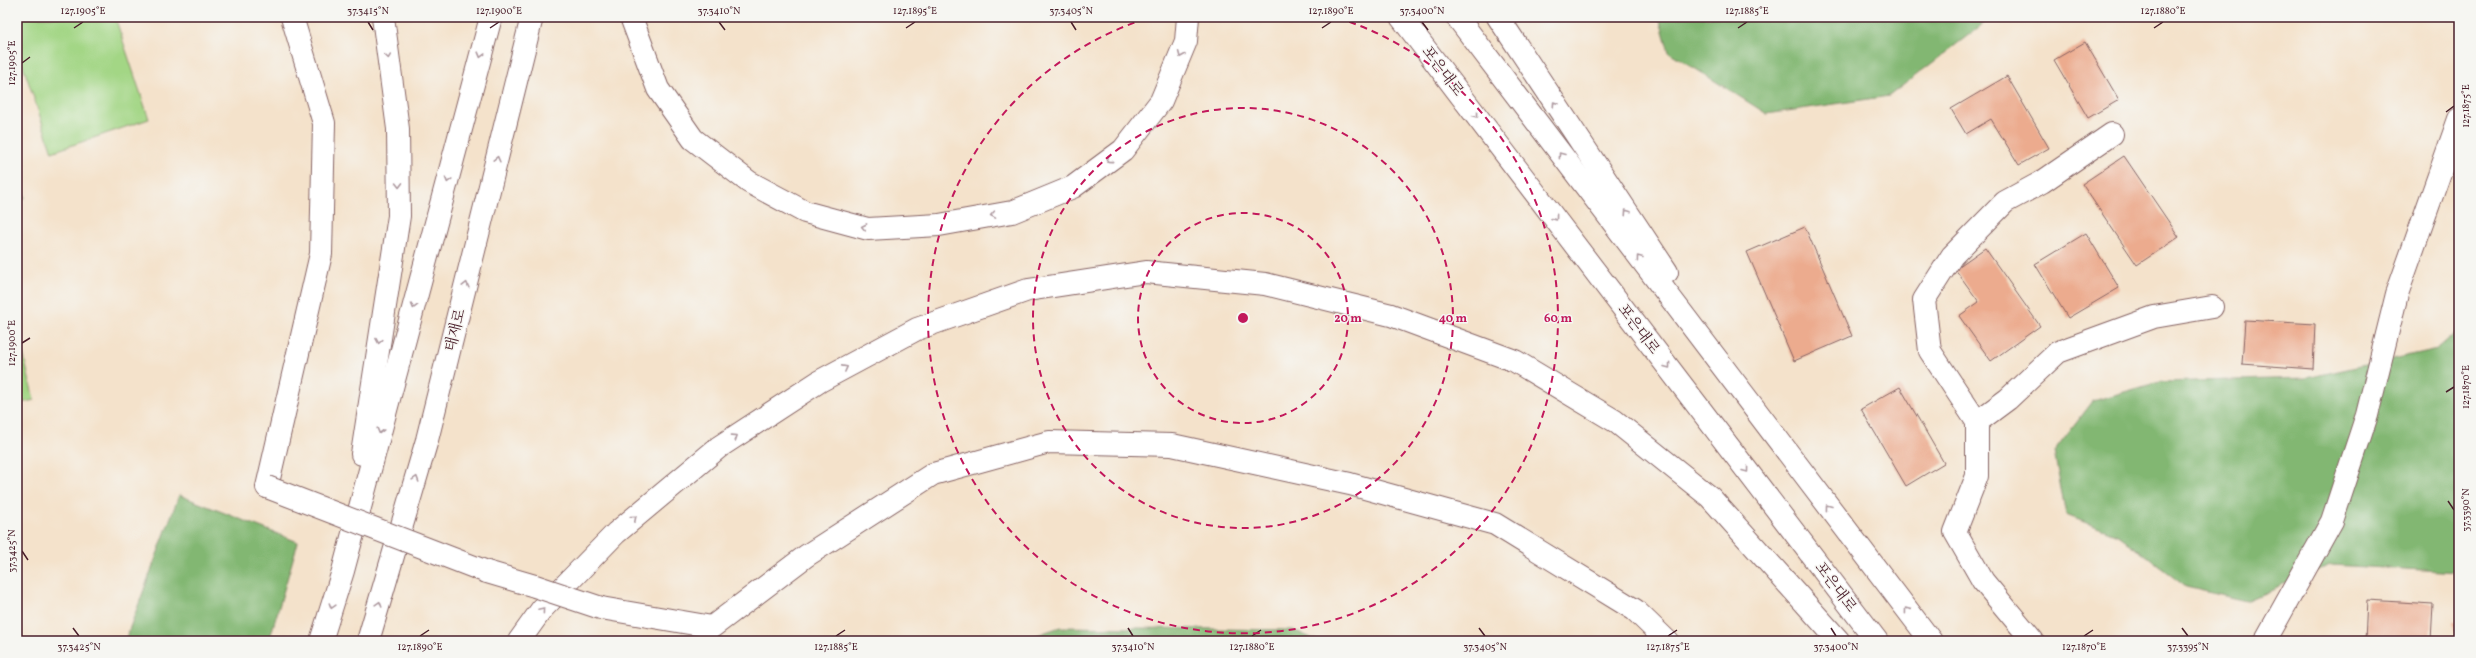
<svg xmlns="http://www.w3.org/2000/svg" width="2476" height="658" viewBox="0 0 2476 658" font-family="Vollkorn,'Noto Serif KR',serif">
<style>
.green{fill:#a3d685;stroke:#767a58}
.forest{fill:#82b772;stroke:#666b4e}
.building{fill:#ecab8e}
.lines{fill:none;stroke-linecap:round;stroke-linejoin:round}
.minor-casing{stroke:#866363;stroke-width:24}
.highway-casing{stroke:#866363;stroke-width:24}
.minor{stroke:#fff;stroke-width:22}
.highway{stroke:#fff;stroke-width:22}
.minor-bridge-casing{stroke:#866363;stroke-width:24;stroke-linecap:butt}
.minor-bridge{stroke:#fff;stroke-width:22}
.oneway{stroke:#ae9aa0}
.ticks{fill:none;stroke:#4a1f2b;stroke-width:1.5}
.ring{fill:none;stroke:#c2185b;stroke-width:2;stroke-dasharray:7 5}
.labels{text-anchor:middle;stroke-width:3;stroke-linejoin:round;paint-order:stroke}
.street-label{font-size:15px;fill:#4a1f2b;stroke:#f6f6f2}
.centre{fill:#c2185b;stroke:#f6f6f2;stroke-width:2}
.ring-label{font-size:12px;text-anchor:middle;font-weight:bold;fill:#c2185b;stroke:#f6f6f2;stroke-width:3;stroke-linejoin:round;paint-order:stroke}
.neatline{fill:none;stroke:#4a1f2b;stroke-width:1.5}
.ticks-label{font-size:10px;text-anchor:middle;fill:#4a1f2b}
</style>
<rect width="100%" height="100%" fill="#f6f6f2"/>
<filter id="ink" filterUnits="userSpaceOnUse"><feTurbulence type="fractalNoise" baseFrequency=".025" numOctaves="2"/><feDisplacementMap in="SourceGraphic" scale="8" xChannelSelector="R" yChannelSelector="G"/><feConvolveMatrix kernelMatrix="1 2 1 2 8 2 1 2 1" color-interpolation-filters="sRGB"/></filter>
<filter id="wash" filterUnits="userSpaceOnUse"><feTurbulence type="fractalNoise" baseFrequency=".012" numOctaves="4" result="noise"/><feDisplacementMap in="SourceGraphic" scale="16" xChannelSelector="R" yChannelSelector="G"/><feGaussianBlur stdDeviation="0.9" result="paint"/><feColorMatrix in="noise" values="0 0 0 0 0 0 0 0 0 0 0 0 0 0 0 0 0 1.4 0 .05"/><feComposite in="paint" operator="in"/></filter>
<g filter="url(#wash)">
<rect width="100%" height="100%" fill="#f4e2cb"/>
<g class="green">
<path d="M17,17H115L149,119L52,152L17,48Z"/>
<path d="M17,164L25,198L17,200Z"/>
<path d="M17,327L34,400L17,404Z"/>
</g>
<g class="forest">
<path d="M1659,17H1992L1889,96L1767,114L1669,52Z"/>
<path d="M2459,330V572L2330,565L2246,601L2186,587L2120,536L2066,515L2054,452L2093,401L2159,382L2307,378L2437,349Z"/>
<path d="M179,495L298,542L269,641H125Z"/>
<path d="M1060,627L1293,630L1318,641H1020Z"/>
</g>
<g id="blocks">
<g class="building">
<path d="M2085,42L2119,100L2088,118L2054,60Z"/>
<path d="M2007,76L2049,148L2019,165L1991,119L1966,134L1951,109Z"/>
<path d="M2124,156L2179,237L2137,265L2082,184Z"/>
<path d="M1805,227L1852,336L1794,361L1747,252Z"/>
<path d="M2086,233L2119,288L2068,318L2035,264Z"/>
<path d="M1985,248L2040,326L1991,361L1959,316L1979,302L1955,269Z"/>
<path d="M2245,320L2315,324L2313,369L2242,364Z"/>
<path d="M1900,387L1944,463L1906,486L1861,409Z"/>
<path d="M2367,600L2433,604L2431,641H2365Z"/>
<path d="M2459,622V641H2456L2453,623Z"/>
</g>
</g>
</g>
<g filter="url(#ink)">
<use href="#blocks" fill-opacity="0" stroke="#866363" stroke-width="1"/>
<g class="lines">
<defs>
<g id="minor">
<path d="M1977,422L2008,399L2058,352L2154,317L2212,307"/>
<path d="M267,487L321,254L324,123L292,17"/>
<path d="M487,572L535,586"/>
<path d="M601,608L712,627L806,556L933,474L1049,442L1172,445L1350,484L1495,524L1635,610L1667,641"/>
<path d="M2033,641L1983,581L1955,532L1977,476V422L1930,351L1924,300L1952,256L2005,202L2042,182L2112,134"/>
<path d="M2265,641L2332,521L2367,415L2397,294L2459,119"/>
</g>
<g id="highway">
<path d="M631,17L658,89L693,139L749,182L805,212L868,229L939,225L1012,212L1073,187L1123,150L1161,101L1186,41L1188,17"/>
<path d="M1401,17L1877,641"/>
<path d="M1457,17L1931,641"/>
<path d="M1498,17L1667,272"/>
<path d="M362,454L399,216L398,129L383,17"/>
<path d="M321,641L343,571L491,17"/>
<path d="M368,641L427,440L532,17"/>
<path d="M519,641L542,609L616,533L719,447L820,381L917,329L1028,290L1146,272L1265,284L1391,315L1515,361L1615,421L1710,497L1839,641"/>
</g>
</defs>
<use href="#minor" class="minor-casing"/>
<use href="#highway" class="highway-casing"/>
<use href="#minor" class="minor"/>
<use href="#highway" class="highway"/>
<defs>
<g id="minor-bridge">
<path d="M267,487L487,572"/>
<path d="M535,586L601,608"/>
</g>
</defs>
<use href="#minor-bridge" class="minor-bridge-casing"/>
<use href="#minor-bridge" class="minor-bridge"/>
</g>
<defs><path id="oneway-chevron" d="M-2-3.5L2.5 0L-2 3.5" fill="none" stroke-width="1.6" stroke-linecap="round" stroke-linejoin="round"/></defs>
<g class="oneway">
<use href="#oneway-chevron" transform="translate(481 55) rotate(105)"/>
<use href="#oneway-chevron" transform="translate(1181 55) rotate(113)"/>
<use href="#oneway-chevron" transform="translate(388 56) rotate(82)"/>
<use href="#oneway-chevron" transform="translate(1555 104) rotate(-124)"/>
<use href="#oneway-chevron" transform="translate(1476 115) rotate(53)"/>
<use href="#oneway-chevron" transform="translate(1561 155) rotate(-127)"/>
<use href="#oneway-chevron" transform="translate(497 159) rotate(-76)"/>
<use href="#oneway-chevron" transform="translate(1109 160) rotate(143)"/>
<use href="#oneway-chevron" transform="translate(448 180) rotate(105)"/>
<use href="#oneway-chevron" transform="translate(399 185) rotate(89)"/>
<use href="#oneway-chevron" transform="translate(1627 212) rotate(-124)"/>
<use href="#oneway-chevron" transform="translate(993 215) rotate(170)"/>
<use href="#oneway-chevron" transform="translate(1555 218) rotate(53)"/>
<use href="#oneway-chevron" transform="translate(864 227) rotate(-169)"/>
<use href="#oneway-chevron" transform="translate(1639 258) rotate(-127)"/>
<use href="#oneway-chevron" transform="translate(466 285) rotate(-76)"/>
<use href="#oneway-chevron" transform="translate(414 306) rotate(105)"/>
<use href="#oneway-chevron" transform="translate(379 341) rotate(99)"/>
<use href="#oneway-chevron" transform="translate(1668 366) rotate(53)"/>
<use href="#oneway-chevron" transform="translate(845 368) rotate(-28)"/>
<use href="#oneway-chevron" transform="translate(380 431) rotate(105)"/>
<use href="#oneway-chevron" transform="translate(735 437) rotate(-33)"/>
<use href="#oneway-chevron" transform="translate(1746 470) rotate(53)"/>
<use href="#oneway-chevron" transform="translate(416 479) rotate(-73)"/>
<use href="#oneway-chevron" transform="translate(1828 507) rotate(-127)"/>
<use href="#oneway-chevron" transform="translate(634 518) rotate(-40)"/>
<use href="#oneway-chevron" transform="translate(379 604) rotate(-73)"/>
<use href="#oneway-chevron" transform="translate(332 606) rotate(107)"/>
<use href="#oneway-chevron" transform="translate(542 610) rotate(-50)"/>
<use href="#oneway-chevron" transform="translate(1907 610) rotate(-127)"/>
</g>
</g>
<path class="ticks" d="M368,22L373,30M719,22L725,30M1071,22L1076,30M1422,22L1428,30M74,28L83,22M490,28L499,22M906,28L915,22M1322,28L1331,22M1738,28L1747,22M2154,28L2163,22M22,63L30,57M2446,112L2454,106M22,343L30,338M2446,392L2454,387M2448,501L2454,510M22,551L28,560M73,628L79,636M1128,628L1133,636M1479,628L1485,636M1831,628L1836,636M2182,628L2188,636M420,636L429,630M836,636L845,630M1252,636L1261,630M1668,636L1677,630M2084,636L2093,630"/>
<g class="ring">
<circle cx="1243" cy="318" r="105"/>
<circle cx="1243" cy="318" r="210"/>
<path d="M1338 18A315 315 0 1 1 1148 18"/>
</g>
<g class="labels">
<g class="street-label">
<text transform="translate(1443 71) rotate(53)" y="5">포은대로</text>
<text transform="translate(1639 329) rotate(53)" y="5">포은대로</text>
<text transform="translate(455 330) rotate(-76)" y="5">태재로</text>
<text transform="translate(1836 587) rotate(53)" y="5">포은대로</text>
</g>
</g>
<circle cx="1243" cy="318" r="6" class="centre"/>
<g class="ring-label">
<text x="1348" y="322">20 m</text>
<text x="1453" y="322">40 m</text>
<text x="1558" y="322">60 m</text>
</g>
<rect width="2476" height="658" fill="none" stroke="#f6f6f2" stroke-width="44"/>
<rect x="22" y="22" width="2432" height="614" class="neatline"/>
<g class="ticks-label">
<text x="83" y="14">127.1905°E</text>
<text x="368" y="14">37.3415°N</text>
<text x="499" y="14">127.1900°E</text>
<text x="719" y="14">37.3410°N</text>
<text x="915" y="14">127.1895°E</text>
<text x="1071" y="14">37.3405°N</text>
<text x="1331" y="14">127.1890°E</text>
<text x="1422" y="14">37.3400°N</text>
<text x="1747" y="14">127.1885°E</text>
<text x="2163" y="14">127.1880°E</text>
<text transform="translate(11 63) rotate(-90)" y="4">127.1905°E</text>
<text transform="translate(2465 106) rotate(-90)" y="4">127.1875°E</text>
<text transform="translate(11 343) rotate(-90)" y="4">127.1900°E</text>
<text transform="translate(2465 387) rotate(-90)" y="4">127.1870°E</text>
<text transform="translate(2465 510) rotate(-90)" y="4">37.3390°N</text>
<text transform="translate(11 551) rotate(-90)" y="4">37.3425°N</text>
<text x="79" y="650">37.3425°N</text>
<text x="420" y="650">127.1890°E</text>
<text x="836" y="650">127.1885°E</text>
<text x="1133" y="650">37.3410°N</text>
<text x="1252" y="650">127.1880°E</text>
<text x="1485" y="650">37.3405°N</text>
<text x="1668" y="650">127.1875°E</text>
<text x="1836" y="650">37.3400°N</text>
<text x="2084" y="650">127.1870°E</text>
<text x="2188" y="650">37.3395°N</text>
</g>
</svg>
